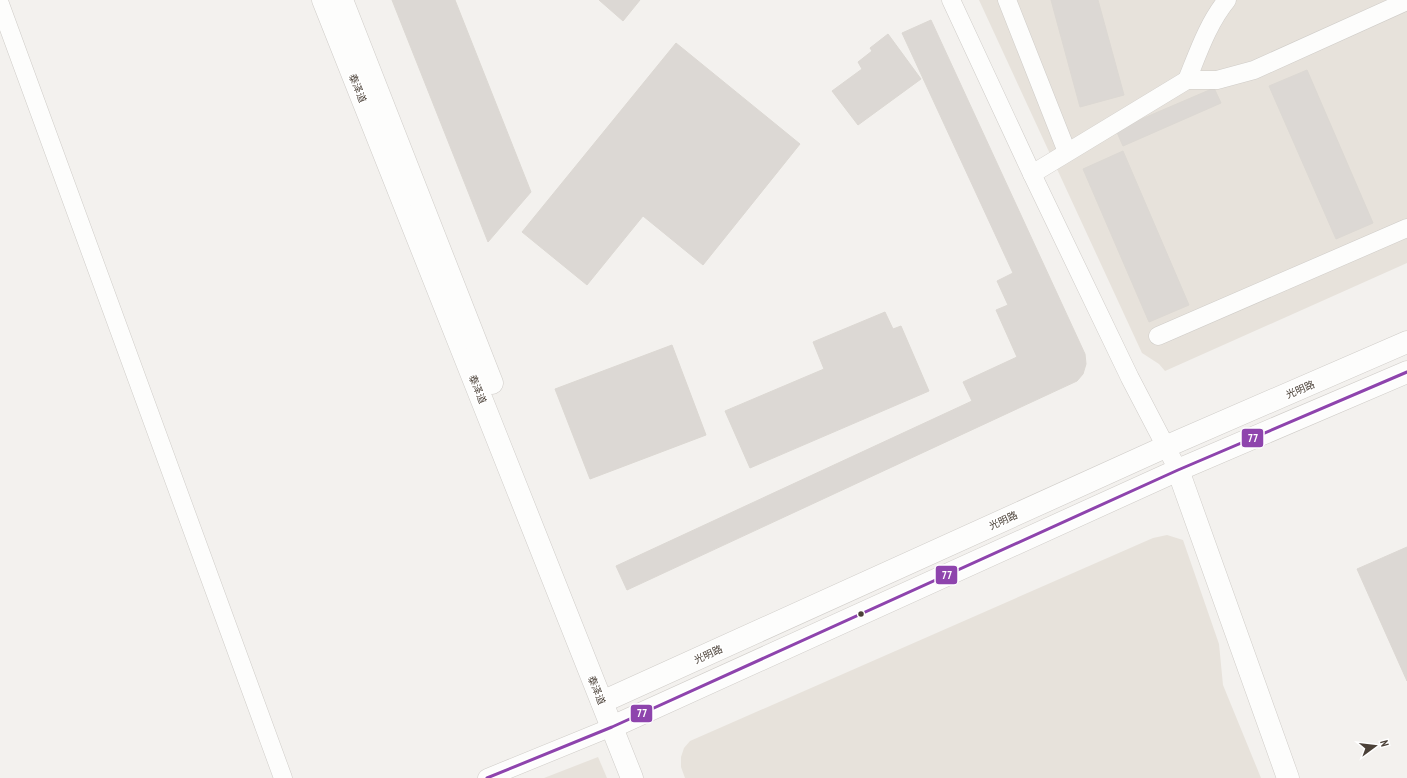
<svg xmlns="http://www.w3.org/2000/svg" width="1407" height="778" viewBox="0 0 1407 778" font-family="'PT Sans Narrow','Noto Sans SC',sans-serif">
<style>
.residential{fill:#e7e2db}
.building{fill:#dcd8d4;stroke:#dcd8d3}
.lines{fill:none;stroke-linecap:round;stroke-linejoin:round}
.minor-casing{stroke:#cfccc8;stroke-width:19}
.tertiary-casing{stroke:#cfccc8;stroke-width:23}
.minor{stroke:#fdfdfc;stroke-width:18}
.tertiary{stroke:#fdfdfc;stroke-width:22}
.bus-1-casing{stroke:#fff;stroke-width:6}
.bus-1{stroke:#8e44ad;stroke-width:3}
.bus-dot{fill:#4b4138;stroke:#fff;stroke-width:1.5}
.labels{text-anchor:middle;stroke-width:3;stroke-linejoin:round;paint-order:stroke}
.street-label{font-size:10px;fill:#4b4138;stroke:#fff}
.line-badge{stroke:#fff;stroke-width:1.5}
.badge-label{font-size:11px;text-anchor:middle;font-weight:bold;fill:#fff}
</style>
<rect width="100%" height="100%" fill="#f3f1ee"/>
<g class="residential">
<path d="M979,0H1407V263L1165,371L1159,364L1142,353Z"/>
<path d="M1167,535L1183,540L1219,644L1223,685L1261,778H685L681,767V757L684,748L690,741L1153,538Z"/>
<path d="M598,757L607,778H544Z"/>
</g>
<g class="building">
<path d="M392,0H455L531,192L488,242Z"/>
<path d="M599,0H640L623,21Z"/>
<path d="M1051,0H1098L1124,95L1080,107Z"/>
<path d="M931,20L1085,354L1086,364L1083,374L1077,381L627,590L616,566L972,401L963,382L1017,357L996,310L1008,305L997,281L1013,273L902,33Z"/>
<path d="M888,34L921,79L858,125L832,91L862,69L858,62L872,51L870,48Z"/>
<path d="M676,43L800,144L703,265L643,216L587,285L522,232Z"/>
<path d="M1307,70L1373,223L1336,239L1269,86Z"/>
<path d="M1214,88L1221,103L1123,146L1116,130Z"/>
<path d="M1123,151L1189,305L1149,322L1083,169Z"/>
<path d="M885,312L893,329L901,326L929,391L750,468L725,411L824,369L813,342Z"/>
<path d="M672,345L706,435L590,479L555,389Z"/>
<path d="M1407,547V681L1357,569Z"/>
</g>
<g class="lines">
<defs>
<g id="minor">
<path d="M951,0L1032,174L1130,378L1178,470"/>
<path d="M1007,0L1067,152"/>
<path d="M0,4L283,778"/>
<path d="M1187,80C1198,53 1208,23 1227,0"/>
<path d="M1032,174L1187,80H1217L1254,70L1407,1"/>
<path d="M1158,336L1407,228"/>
<path d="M487,778L612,727"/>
</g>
<g id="tertiary">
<path d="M323,0L632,778"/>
<path d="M342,0L492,383"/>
<path d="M1178,470L1288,778"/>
<path d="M602,702L1165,447L1407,342"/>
<path d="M612,727L1178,470L1407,372"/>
</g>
</defs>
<use href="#minor" class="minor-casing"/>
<use href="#tertiary" class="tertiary-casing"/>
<use href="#minor" class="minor"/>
<use href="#tertiary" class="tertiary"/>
<defs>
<path id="bus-1" d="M487,778L612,727L1178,470L1407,372"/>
</defs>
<use href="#bus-1" class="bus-1-casing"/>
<use href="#bus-1" class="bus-1"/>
</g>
<circle class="bus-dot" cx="861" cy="614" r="3.5"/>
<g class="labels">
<g class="street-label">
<text transform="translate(358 88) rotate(68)" y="4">泰泽道</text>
<text transform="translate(478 389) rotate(68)" y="4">泰泽道</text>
<text transform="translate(1300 389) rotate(-23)" y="4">光明路</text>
<text transform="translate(1003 520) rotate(-24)" y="4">光明路</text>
<text transform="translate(708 654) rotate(-24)" y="4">光明路</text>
<text transform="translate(597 690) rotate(68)" y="4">泰泽道</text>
</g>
</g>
<g class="line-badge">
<rect x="1241" y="428" width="23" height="20" rx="4" fill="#8e44ad"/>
<rect x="935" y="565" width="23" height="20" rx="4" fill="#8e44ad"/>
<rect x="630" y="704" width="23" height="19" rx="4" fill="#8e44ad"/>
</g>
<g class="badge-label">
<text x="1253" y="442">77</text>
<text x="947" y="579">77</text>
<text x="642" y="717">77</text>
</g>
<g transform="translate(1375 746) rotate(75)" stroke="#ffffff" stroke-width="3" paint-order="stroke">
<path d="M0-3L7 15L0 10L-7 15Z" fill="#4b4138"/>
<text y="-6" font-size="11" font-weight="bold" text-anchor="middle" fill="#4b4138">N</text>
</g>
</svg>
